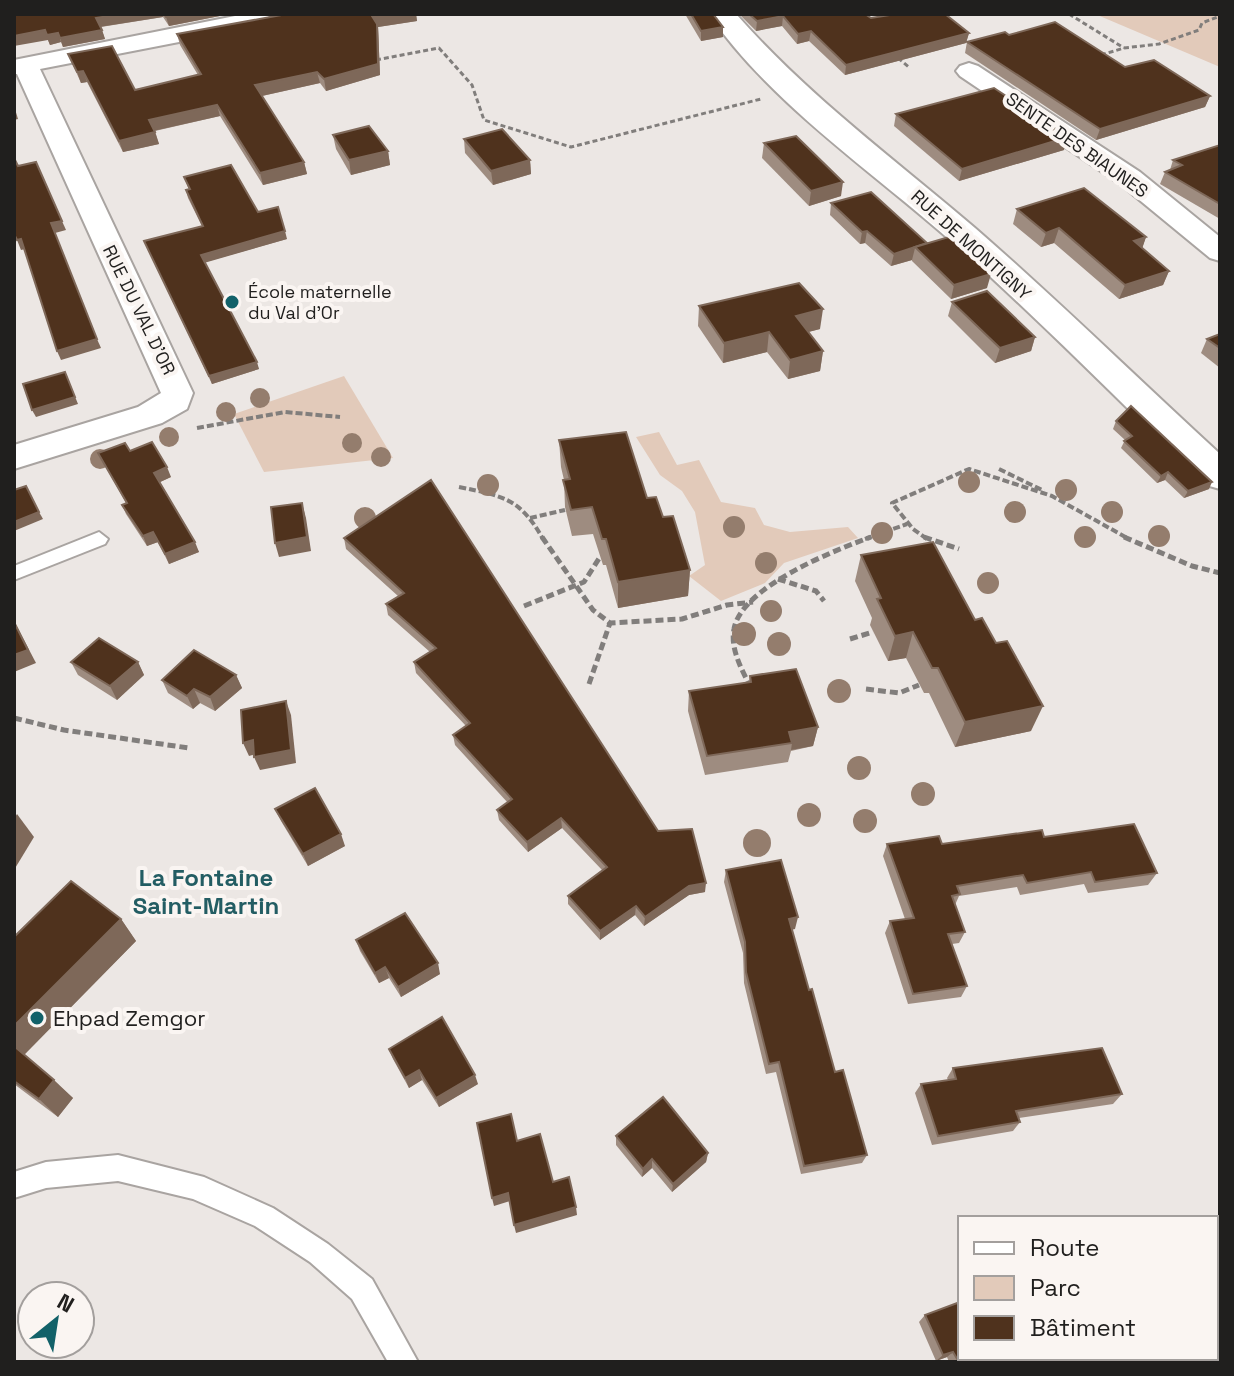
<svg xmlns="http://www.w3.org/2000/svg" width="1234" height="1376" viewBox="0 0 1234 1376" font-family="'Space Grotesk',sans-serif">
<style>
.green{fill:#e2caba}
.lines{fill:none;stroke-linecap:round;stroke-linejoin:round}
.lane-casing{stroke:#a9a4a1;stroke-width:4}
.street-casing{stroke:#a9a4a1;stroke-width:4}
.secondary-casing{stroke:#a9a4a1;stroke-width:4}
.path-far2{stroke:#817e7c;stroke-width:3;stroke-dasharray:5 3;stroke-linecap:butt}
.path-far1{stroke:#817e7c;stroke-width:4;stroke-dasharray:7 3;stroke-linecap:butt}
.path{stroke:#817e7c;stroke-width:5;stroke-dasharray:8 4;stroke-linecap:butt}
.lane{fill:#fff;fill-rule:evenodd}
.street{fill:#fff;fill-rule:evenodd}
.secondary{fill:#fff;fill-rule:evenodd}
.tree{fill:#947d6d}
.wall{fill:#9e8c80}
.shaded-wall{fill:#7e6859}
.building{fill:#4f321d;stroke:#7e6859;stroke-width:2}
.poi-dot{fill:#126169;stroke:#faf5f2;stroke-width:3}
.labels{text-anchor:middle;stroke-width:8;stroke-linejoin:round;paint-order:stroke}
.far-street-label{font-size:18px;fill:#201f1e;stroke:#faf5f2}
.far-poi-label{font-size:18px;fill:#201f1e;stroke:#faf5f2;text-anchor:start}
.poi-label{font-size:22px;fill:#201f1e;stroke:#faf5f2;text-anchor:start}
.neighbourhood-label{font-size:24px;font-weight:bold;fill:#235d63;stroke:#faf5f2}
</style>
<rect width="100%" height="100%" fill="#ece7e4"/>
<g class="green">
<path d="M1095,14H1220V67Z"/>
<path d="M344,376L393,458L264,472L234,414Z"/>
<path d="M659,432L677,465L699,460L721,502L755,508L764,525L790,532L848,527L858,538L784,563L765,583L721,601L689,576L705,565L695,512L682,491L660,475L636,437Z"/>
</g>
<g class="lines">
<defs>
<g id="lane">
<path d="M99,532L108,539L105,544L14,580V566Z"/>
<path d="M118,1155L204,1177L273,1208L328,1244L372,1279L418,1362H388L352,1299L310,1262L255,1226L193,1199L118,1181L46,1188L14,1198V1172L46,1162Z"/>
</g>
<g id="street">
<path d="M245,14H271L259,26L251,28L40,69L193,393L187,409L162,423L14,469V445L138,407L161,393L17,74H14V60Z"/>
<path d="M969,63L978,66L1140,172L1220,237V261L1210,258L1120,184L960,76L956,71L960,66Z"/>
</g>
<path id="secondary" d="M709,14H736C807,95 893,158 975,228C1059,301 1138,379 1220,454V489L1206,485C1122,404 1040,320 952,242C872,171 770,103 709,14Z"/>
</defs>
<use href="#lane" class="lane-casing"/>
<use href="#street" class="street-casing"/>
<use href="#secondary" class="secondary-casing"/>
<g class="path-far2">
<path d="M1069,14L1124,48"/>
<path d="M1101,55L1124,48L1159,44L1199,30L1202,23L1220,16"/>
<path d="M898,58L910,68"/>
<path d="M376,60L439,48L472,85L484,120L571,147L761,99"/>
</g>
<g class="path-far1">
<path d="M197,428L285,412L340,417"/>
<path d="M999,469L1044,491"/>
<path d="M459,487C503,496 520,498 543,539"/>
<path d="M530,518L565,510"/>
<path d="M865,539L907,524"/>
<path d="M927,539L913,529L892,503L969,469L1052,496L1129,539"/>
</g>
<g class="path">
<path d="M542,537L593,610L610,623L682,619L727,605L753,602"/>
<path d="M924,537L959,549"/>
<path d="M1124,537L1192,566L1220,573"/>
<path d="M778,579L816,591L824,601"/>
<path d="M524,606L584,582L600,557"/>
<path d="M850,639L873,632"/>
<path d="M589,684L610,623"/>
<path d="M751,688C742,670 730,649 734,629C741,587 835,550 871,537"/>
<path d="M866,689L899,693L919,685"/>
<path d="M14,718L64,730L189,748"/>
</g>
<use href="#lane" class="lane"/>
<use href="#street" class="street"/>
<use href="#secondary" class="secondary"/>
</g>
<g class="tree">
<circle cx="260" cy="398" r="10"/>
<circle cx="226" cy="412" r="10"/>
<circle cx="169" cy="437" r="10"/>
<circle cx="352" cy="443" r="10"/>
<circle cx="381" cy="457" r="10"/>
<circle cx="100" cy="459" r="10"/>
<circle cx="969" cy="482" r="11"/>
<circle cx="488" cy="485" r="11"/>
<circle cx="1066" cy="490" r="11"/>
<circle cx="1015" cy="512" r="11"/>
<circle cx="1112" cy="512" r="11"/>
<circle cx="365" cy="518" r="11"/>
<circle cx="734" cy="527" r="11"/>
<circle cx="882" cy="533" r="11"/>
<circle cx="1159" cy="536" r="11"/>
<circle cx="1085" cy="537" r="11"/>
<circle cx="766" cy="563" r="11"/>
<circle cx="988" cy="583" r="11"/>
<circle cx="771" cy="611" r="11"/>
<circle cx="744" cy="634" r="12"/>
<circle cx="779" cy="644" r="12"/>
<circle cx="839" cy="691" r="12"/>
<circle cx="859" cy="768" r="12"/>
<circle cx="923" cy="794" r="12"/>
<circle cx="809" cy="815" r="12"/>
<circle cx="865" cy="821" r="12"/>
<circle cx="757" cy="843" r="14"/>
</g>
<g class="wall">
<path d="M14,14H230L169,26L163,17L101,27L105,39L63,47L61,42L50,45L48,40Z"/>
<path d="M287,14H416L417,21L378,27L380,75L326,91L320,83L262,96L304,162L307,174L263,185L220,116L155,131L159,144L123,152L87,82L81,83L68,54L135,90L198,75L180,45L177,34Z"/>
<path d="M685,14H713L723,27V37L701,41Z"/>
<path d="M739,14H865L871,18L969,33L966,43L845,75L809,41L797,44L782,26L756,31Z"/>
<path d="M1009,35L1125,67L1210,96L1205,107L1096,140L965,53L967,42Z"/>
<path d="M896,114L1064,150L959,181L894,126Z"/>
<path d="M333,135L388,151L390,165L351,175L336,149Z"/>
<path d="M464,139L530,160L531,174L493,185L465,153Z"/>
<path d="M764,143L841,196L809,206L762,158Z"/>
<path d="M1220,145V219L1160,184L1165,172L1170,170L1173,160Z"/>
<path d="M184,177L258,212L287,239L205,262L259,369L212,384L144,241L202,226L188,198L186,190H189Z"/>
<path d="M831,203L984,268L987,288L951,299L912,261V260L891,266L865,243L860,244L830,215Z"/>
<path d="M1017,209L1146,237L1142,248L1169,271L1163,285L1119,299L1054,243L1041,247L1013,224Z"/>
<path d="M952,302L1035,337L1031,351L995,363L948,316Z"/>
<path d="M699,306L820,329L808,332L823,351L820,371L788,379L767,352L723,363L698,326Z"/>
<path d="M1220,334V368L1201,353L1207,339Z"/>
<path d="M1116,421L1209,489L1184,498L1165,480L1157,483L1121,448L1125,440L1113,429Z"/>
<path d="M559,440L647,498L663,517L690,570L688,596L618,608L606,565H603L593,534L572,536L565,507L564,480L561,467Z"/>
<path d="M130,451L171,477L160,482L199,552L169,564L158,542L147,546L126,514L122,505L126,503L98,453Z"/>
<path d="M431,480L658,831L705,892L689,895L644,926L635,915L600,940L568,904V896L602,870L562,828L528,852L499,820L497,810L508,803L455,745L453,735L466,726L416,673L414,662L430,652L388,615L386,604L398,596L346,549L344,538Z"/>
<path d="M861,555L1031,731L955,747L929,693H924L906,658L888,661L870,625L872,618L855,581Z"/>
<path d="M71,662H138L144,675L117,700L78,675Z"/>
<path d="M236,675L242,688L215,711L200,703L193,709L168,693L162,680Z"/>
<path d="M750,676L818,727L813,746L791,751L788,762L705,775L688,711L689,691L749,682Z"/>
<path d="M275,809L345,846L308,866L281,821Z"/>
<path d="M1044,837L1157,873L1148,885L1088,893L1084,884L1020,895L1017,887L959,896L955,905L965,932L959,943L952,944L967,986L961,997L908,1004L885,933L890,921L905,919L883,856L887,844H942Z"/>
<path d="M726,870L795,929H792L809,990L835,1072L867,1155L862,1163L801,1174L776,1072L766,1074L744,983L743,953L724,882Z"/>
<path d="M121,919L136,941L24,1055L73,1098L58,1117L14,1084V937Z"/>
<path d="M356,940L440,974L401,997L389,978L379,983L360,951Z"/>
<path d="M389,1049L478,1084L439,1107L422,1080L409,1088L393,1059Z"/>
<path d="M953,1068L1122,1094L1113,1104L1019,1118L1020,1122L1013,1131L932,1145L915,1093L921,1084L948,1080L947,1078Z"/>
<path d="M616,1136L708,1153L706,1162L672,1192L652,1168L642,1177L616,1145Z"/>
<path d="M1220,1270V1316L1216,1310V1273Z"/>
<path d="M925,1315L1038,1362H949L947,1357L936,1361L919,1322Z"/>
</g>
<g class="shaded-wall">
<path d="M121,14H162L163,17L99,27L96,18Z"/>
<path d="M181,14H230L169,26L166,17Z"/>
<path d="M387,14H416L417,21L378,27L380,75L326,91L324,79L372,16Z"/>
<path d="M783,16L782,26L756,31L757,21Z"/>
<path d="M723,27V37L701,41V31Z"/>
<path d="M45,30L58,33L61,42L50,45L48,40L14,46V36Z"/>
<path d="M102,30L105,39L63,47L60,38Z"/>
<path d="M811,31L809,41L797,44L798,34Z"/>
<path d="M969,33L966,43L845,75L846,65Z"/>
<path d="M83,71L87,82L81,83L77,72Z"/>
<path d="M317,72L320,83L257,97L255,85Z"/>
<path d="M1210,96L1205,107L1096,140L1100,129Z"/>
<path d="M217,105L220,116L153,131L149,120Z"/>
<path d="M14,109H15L18,119L14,120Z"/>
<path d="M155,132L159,144L123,152L119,141Z"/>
<path d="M1068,137L1064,150L959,181L962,169Z"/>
<path d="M388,151L390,165L351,175L349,160Z"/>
<path d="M530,160L531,174L493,185L491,171Z"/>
<path d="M304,162L307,174L263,185L260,173Z"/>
<path d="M843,182L841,196L809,206L811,191Z"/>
<path d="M62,221L66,230L55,233L51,223Z"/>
<path d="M1059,228L1054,243L1041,247L1046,233Z"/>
<path d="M285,231L287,239L204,263L201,255Z"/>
<path d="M867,231L865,243L860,244L862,232Z"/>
<path d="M1146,237L1141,252L1134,241Z"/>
<path d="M21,239L25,249L21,250L17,240Z"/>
<path d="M915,248L912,260L891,266L894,254Z"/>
<path d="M985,265L982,277L991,274L987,288L951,299L954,285L982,266Z"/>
<path d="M1169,271L1163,285L1119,299L1125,285Z"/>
<path d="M823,309L820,329L793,336L796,316Z"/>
<path d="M769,332L767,352L723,363L724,343Z"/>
<path d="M1035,337L1031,351L995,363L1000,348Z"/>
<path d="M97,339L101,348L61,360L57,351Z"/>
<path d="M823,351L820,371L788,379L790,360Z"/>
<path d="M257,362L259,369L212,384L209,376Z"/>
<path d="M65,372L78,404L36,417L32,410Z"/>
<path d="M167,467L171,477L158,483L154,473Z"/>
<path d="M1168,472L1165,480L1157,483L1161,476Z"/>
<path d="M1212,482L1209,489L1184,498L1188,491Z"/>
<path d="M302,503L306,518L311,551L279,557L275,543Z"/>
<path d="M39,512L43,519L14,531V522Z"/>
<path d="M153,532L158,542L147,546L143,536Z"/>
<path d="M195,542L199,552L169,564L165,554Z"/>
<path d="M690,570L688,596L618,608V582Z"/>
<path d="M14,621L36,663L14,672Z"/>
<path d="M913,632L906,658L888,661L895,636Z"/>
<path d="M138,662L144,675L117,700L110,686Z"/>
<path d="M236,675L242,688L215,711L210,697Z"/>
<path d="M194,689L200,703L193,709L187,696Z"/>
<path d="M286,701L291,715L296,763L260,770L254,757Z"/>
<path d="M1043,706L1031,731L955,747L965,722Z"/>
<path d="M818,727L813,746L791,750L792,743L789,732Z"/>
<path d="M253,740L259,753L249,756L243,743Z"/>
<path d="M17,814L34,837L14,870V819Z"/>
<path d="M561,818L562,828L528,852L527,842Z"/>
<path d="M341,834L345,846L308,866L303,854Z"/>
<path d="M706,883L705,892L689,895L644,926L645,917L689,886Z"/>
<path d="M636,906L635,915L600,940V931Z"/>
<path d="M798,917L795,929L787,931L789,919Z"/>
<path d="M121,919L136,941L23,1056L14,1048V1026Z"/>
<path d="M438,963L440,974L401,997L398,987Z"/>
<path d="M385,967L389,978L379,983L375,973Z"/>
<path d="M419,1070L422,1080L409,1088L405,1078Z"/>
<path d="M475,1075L478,1084L439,1107L436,1098Z"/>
<path d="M54,1080L73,1098L58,1117L39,1099Z"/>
<path d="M708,1153L706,1162L672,1192L673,1184Z"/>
<path d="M652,1159V1168L642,1177L643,1169Z"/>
<path d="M508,1193L510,1201L494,1206L492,1198Z"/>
<path d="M576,1207L577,1215L516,1233L514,1225Z"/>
<path d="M953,1352L947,1357L936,1361L943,1355Z"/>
</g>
<g class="building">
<path d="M14,14H121L96,18L102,30L60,38L58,33L47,35L45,30L14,36Z"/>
<path d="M164,14H181L166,17Z"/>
<path d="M287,14H387L372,16L377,24L378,64L324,79L317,72L255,85L304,162L260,173L217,105L149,120L155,132L119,141L83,71L77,72L68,54L112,46L135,90L201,74L177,34Z"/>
<path d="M691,14H713L723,27L701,31Z"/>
<path d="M749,14H865L871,18L896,14H945L969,33L846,65L811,31L798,34L783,16L757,21Z"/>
<path d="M1055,22L1125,67L1154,60L1210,96L1100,129L967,42L1005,32L1009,35Z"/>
<path d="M994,88L1068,137L962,169L896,114Z"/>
<path d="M369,126L388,151L349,160L333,135Z"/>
<path d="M502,129L530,160L491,171L464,139Z"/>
<path d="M796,136L843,182L811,191L764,143Z"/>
<path d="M1220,145V204L1165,172L1182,165L1173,160Z"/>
<path d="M14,158L18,166L36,162L62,221L51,223L97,339L57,351L21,239L17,240L14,234Z"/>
<path d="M231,165L258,212L278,207L285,231L201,255L257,362L209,376L144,241L203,226L186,190L190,189L184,177Z"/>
<path d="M1084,188L1146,237L1134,241L1169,271L1125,285L1059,228L1046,233L1017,209Z"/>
<path d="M871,192L927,243L894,254L867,231L862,232L831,203Z"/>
<path d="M952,236L985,265L982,266L991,274L954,285L915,247Z"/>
<path d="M799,283L823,309L796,316L823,351L790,360L769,332L724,343L699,306Z"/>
<path d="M987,291L1035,337L1000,348L952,302Z"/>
<path d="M1220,334V348L1207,339Z"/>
<path d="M65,372L75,397L32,410L23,384Z"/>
<path d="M1131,406L1212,482L1188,491L1168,472L1161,476L1124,441L1132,436L1116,421Z"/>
<path d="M626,432L647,498L656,497L663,517L673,516L690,570L618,582L606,539H602L592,507L571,510L563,480L570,479L559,440Z"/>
<path d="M152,442L167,467L154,473L195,542L165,554L153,532L143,536L122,505L127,503L98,453L125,443L130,451Z"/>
<path d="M431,480L658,831L692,829L706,883L689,886L645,917L636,906L600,931L568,896L607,867L561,818L527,842L497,810L512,799L453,735L470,723L414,662L436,648L386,604L404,593L344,538Z"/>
<path d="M26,486L39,512L14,522V490Z"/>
<path d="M302,503L307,537L275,543L271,507Z"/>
<path d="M933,542L975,620L982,618L996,643L1007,641L1043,706L965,722L938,668H932L913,632L895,636L877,599L881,598L861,555Z"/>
<path d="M14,622L28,650L14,655Z"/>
<path d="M99,638L138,662L110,686L71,662Z"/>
<path d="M194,650L236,675L210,697L194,689L187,696L162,680Z"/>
<path d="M796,669L818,727L789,732L792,743L707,756L689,691L751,682L750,676Z"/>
<path d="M286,701L291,750L254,757L253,740L243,743L241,710Z"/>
<path d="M315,788L341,834L303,854L275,809Z"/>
<path d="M1134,824L1157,873L1095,882L1091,872L1027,883L1023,875L957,886L960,894L952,896L965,932L948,934L967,986L913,994L890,921L914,918L887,844L939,836L942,844L1042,830L1044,837Z"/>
<path d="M781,860L798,917L789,919L809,990L812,989L835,1072L843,1070L867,1155L804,1166L779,1062L769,1064L746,972L745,942L726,870Z"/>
<path d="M71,881L121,919L14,1026V937Z"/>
<path d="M405,913L438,963L398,987L385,967L375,973L356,940Z"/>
<path d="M442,1017L475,1075L436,1098L419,1070L405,1078L389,1049Z"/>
<path d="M14,1046L54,1080L39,1099L14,1081Z"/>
<path d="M1102,1048L1122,1094L1016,1111L1020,1122L938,1136L921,1084L956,1079L953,1068Z"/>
<path d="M663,1097L708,1153L673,1184L652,1159L643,1169L616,1136Z"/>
<path d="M511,1114L517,1141L540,1134L553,1182L569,1177L576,1207L514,1225L508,1193L492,1198L477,1123Z"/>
<path d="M1220,1271V1295L1216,1290V1274Z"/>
<path d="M960,1302V1358H1035L1038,1362H959L953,1352L943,1355L925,1315Z"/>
</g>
<g class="poi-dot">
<circle cx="232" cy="302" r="8"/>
<circle cx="37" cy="1018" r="8"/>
</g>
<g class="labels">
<g class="far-street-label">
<text transform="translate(1077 145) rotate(35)" y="6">SENTE DES BIAUNES</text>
<text transform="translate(971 245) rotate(42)" y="6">RUE DE MONTIGNY</text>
<text transform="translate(139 310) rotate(64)" y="6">RUE DU VAL D'OR</text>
</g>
<g class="far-poi-label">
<text x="248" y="298">École maternelle<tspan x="248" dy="21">du Val d'Or</tspan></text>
</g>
<g class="poi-label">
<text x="53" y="1026">Ehpad Zemgor</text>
</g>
<g class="neighbourhood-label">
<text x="206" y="886">La Fontaine<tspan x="206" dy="28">Saint-Martin</tspan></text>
</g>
</g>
<rect width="1234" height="1376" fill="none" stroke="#201f1e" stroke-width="32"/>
<rect x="958" y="1216" width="260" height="144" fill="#faf5f2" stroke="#a39f9d" stroke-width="2"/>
<rect x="974" y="1242" width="40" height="12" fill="#ffffff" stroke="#a39f9d" stroke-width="2"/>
<text x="1030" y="1256" font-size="24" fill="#201f1e">Route</text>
<rect x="974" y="1276" width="40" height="24" fill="#e2caba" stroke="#a39f9d" stroke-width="2"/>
<text x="1030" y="1296" font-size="24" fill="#201f1e">Parc</text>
<rect x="974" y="1316" width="40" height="24" fill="#4f321d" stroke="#a39f9d" stroke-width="2"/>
<text x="1030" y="1336" font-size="24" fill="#201f1e">Bâtiment</text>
<g transform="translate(56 1320) rotate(30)"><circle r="38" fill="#faf5f2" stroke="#a39f9d" stroke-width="2"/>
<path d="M0-6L14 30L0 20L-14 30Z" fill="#126169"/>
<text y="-12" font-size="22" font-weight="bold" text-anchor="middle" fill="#201f1e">N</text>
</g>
</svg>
